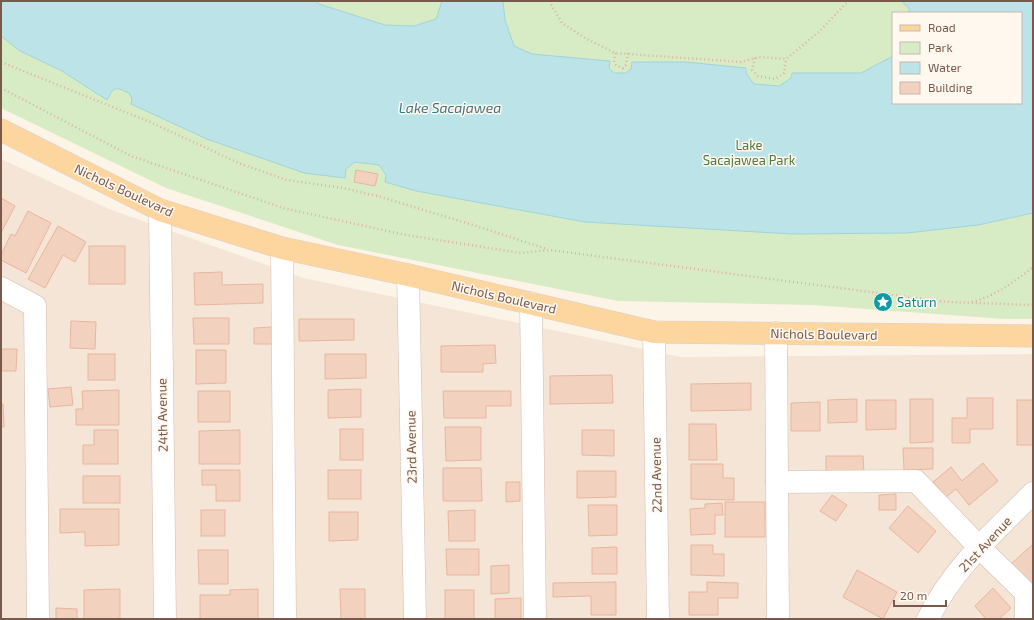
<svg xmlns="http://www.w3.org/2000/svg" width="1034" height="620" viewBox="0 0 1034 620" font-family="'Exo 2',sans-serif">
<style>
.residential{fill:#f5e5d6}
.green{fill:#d7ecc5;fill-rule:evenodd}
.water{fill:#bbe3e8;stroke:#a1d4da}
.building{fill:#f3d1bf;stroke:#e7b69e}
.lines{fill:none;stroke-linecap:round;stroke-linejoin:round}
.minor-casing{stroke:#d2bdaf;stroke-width:23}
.major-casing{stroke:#d9d1cd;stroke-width:23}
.path{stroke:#d9b4a1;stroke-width:2.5;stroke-dasharray:1 3;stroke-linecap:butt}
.minor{stroke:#fff;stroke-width:22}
.major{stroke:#fdd59f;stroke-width:22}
.labels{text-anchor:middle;stroke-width:3;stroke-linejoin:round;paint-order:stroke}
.park-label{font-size:13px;fill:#52793f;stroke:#fff8ef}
.street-label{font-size:13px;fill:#78594b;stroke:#fff8ef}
.culture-label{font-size:13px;fill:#0d838f;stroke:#fff8ef;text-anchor:start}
.water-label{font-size:14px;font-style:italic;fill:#3d767e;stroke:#fff8ef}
</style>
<rect width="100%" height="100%" fill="#fdf4e8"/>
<path class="residential" d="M1,159L109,209L303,278L681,357L1033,354V619H1Z"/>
<path class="green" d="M1,1H1033V319H1004L812,305L618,301L338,245L166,188L1,108ZM893,13H1021V103H893Z"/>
<path class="water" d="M1,1H316L319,4L385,25L414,26L436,19L442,1H503L505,20L514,46L532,54L610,61L609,68L614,73H626L631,69L632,62H686L746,68V73L754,84L779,86L791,78L792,73H861L893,56V103H1021V13H909V8L901,1H1033V213L978,225L907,233L792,234L585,222L416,191L385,182L386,175L379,165L355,162L346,169L345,178L304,173L207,139L131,104L132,99L129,93L117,88L112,91L107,100L62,71L20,51L1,36Z"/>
<g class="building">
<path d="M356,170L378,174L375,186L354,182Z"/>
<path d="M1,198L15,206L1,233Z"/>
<path d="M28,211L51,223L26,273L1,260V255L11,234L15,236Z"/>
<path d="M58,226L86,242L75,262L63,255L45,288L28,279Z"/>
<rect x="89" y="246" width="36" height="38"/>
<path d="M222,272V285L263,284V303L195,305L194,273Z"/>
<path d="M193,318H229V344H194Z"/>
<path d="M299,319H354V340L299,341Z"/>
<path d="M71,321L96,322L95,349L70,348Z"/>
<path d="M272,327V344H254V328Z"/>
<path d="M495,345L496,363L483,364V372H441V346Z"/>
<path d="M1,349H17L16,371H1Z"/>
<path d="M196,350H226V383L196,384Z"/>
<rect x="88" y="354" width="27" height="26"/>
<path d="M325,354H366V378L325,379Z"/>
<path d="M612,375L613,403L550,404V376Z"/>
<path d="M751,383V410L691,411V384Z"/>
<path d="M71,387L73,405L50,407L48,389Z"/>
<path d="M361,389V417L328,418V390Z"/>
<path d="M119,390V425H76V409H83L82,391Z"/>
<rect x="198" y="391" width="32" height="31"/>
<path d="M443,391H511V406H486V418H444Z"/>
<path d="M967,398H993V429H970V443H952V418H967Z"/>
<path d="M857,399V422L828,423V400Z"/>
<path d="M910,399H933V442L910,443Z"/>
<path d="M866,400H896V429L866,430Z"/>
<rect x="1017" y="400" width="16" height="45"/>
<path d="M820,402V431H791V403Z"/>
<path d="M1,404H3L4,427H1Z"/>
<path d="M689,424H716L717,460H689Z"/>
<path d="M445,427H481V460L446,461Z"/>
<rect x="340" y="429" width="23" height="31"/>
<path d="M94,430H118V464H83V445H94Z"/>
<path d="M240,430V464H199V431Z"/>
<path d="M582,430H614V456L582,455Z"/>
<path d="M903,448H933V469L904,470Z"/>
<path d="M826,456H863L864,474L826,475Z"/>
<path d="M983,463L998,481L969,505L956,489L946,497L933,482L951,467L962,481Z"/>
<path d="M691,464H723V478H734V500L691,499Z"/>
<path d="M443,468H481L482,501H443Z"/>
<path d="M202,470H240V501H216V485H202Z"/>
<rect x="328" y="470" width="33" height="29"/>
<path d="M577,471H616V497L577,498Z"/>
<rect x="83" y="476" width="37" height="27"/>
<path d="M506,482H520V501L506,502Z"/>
<path d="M896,494V510H879V495Z"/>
<path d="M832,495L847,505L836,521L820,511Z"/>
<rect x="725" y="502" width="40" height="35"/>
<path d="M722,503L723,515H715V534L691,535L690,509L705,508V504Z"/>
<path d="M588,505H617V535L589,536Z"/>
<path d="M908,506L936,531L918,553L889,528Z"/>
<path d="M60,509H119V545L85,546V532L60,533Z"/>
<rect x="201" y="510" width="24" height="26"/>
<path d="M475,510V541H449L448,511Z"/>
<path d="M329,512H358V540L329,541Z"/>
<path d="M1033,544V584L1030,586L1010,565Z"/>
<path d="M691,545H713V554H724V576L691,575Z"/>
<path d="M617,547V574H592V548Z"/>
<path d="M446,549H479V575H447Z"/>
<path d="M198,550H228V584H199Z"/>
<path d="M509,565V593L491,594V566Z"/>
<path d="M857,570L897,592L883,619L843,597Z"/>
<path d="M616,582V615H591V596L553,597V583Z"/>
<path d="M707,582L738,583V598H718V615H689V592H707Z"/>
<path d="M993,588L1011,608L999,619H986L975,606Z"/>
<path d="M120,589V619H84V590Z"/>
<path d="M258,589V619H200V595H230V590Z"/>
<path d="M340,589H365V619H341Z"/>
<rect x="445" y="590" width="29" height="29"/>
<path d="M521,598V619H495V599Z"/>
<path d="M56,608L77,609V619H56Z"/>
</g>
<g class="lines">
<defs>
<g id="minor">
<path d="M160,210L165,619"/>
<path d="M282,248L285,619"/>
<path d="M408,275L415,619"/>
<path d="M1,288L35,306L38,619"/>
<path d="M531,303L535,619"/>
<path d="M654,332L658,619"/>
<path d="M776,333L778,619"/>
<path d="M777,482L916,481L979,547L1026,593V619"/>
<path d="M928,619C952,569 995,531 1033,493"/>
</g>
<path id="major" d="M1,130L160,210L282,248L408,275L654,332L1033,336"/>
</defs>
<use href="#minor" class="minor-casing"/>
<use href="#major" class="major-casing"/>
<g class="path">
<path d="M549,1L562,23L585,38L615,53L741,62L759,57L786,59L819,32L848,1"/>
<path d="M615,53L614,63L617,66L623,68L626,65L628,53"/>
<path d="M755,58L752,70L758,76L775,79L784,73L786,59"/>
<path d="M1,62L150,122L241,164L287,180L343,188L381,197L473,225L547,249"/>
<path d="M1,88L131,156L283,208L406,235L521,253L550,250L947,302L1033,305"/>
<path d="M972,302C995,296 1014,282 1033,267"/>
</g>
<use href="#minor" class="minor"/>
<use href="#major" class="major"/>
</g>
<defs>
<symbol id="sight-disc" viewBox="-11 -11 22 22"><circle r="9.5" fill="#0f9aa8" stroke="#fff8ef"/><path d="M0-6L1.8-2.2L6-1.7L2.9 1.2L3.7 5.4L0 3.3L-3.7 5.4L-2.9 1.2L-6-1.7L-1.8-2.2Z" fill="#fff"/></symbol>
</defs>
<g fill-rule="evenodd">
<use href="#sight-disc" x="872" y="291" width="22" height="22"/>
</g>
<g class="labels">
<g class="park-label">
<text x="749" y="150">Lake<tspan x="749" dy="15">Sacajawea Park</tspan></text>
</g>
<g class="street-label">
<text transform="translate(124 190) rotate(25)" y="5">Nichols Boulevard</text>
<text transform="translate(504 297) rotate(13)" y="5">Nichols Boulevard</text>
<text transform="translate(824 334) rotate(1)" y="5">Nichols Boulevard</text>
<text transform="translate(162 415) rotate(-91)" y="5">24th Avenue</text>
<text transform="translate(411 447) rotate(-91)" y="5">23rd Avenue</text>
<text transform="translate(656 475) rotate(-91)" y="5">22nd Avenue</text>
<text transform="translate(985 544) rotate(-47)" y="5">21st Avenue</text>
</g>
<g class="culture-label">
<text x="897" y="307">Saturn</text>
</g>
<g class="water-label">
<text x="450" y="113">Lake Sacajawea</text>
</g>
</g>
<rect width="1034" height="620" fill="none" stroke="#78594b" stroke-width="4"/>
<rect x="892" y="12" width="130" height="92" fill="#fff8ef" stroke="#c9b8ad"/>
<rect x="900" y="25" width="20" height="6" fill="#fdd59f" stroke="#c9b8ad"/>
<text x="928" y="32" font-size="12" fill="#78594b">Road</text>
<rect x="900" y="42" width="20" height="12" fill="#d7ecc5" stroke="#c9b8ad"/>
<text x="928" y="52" font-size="12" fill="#78594b">Park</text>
<rect x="900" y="62" width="20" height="12" fill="#bbe3e8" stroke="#c9b8ad"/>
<text x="928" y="72" font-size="12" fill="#78594b">Water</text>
<rect x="900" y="82" width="20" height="12" fill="#f3d1bf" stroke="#c9b8ad"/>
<text x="928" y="92" font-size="12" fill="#78594b">Building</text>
<path d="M894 600v6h52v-6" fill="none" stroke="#78594b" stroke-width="2"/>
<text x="900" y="600" font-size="12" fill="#78594b" stroke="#fff8ef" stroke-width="3" paint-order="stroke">20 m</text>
</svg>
